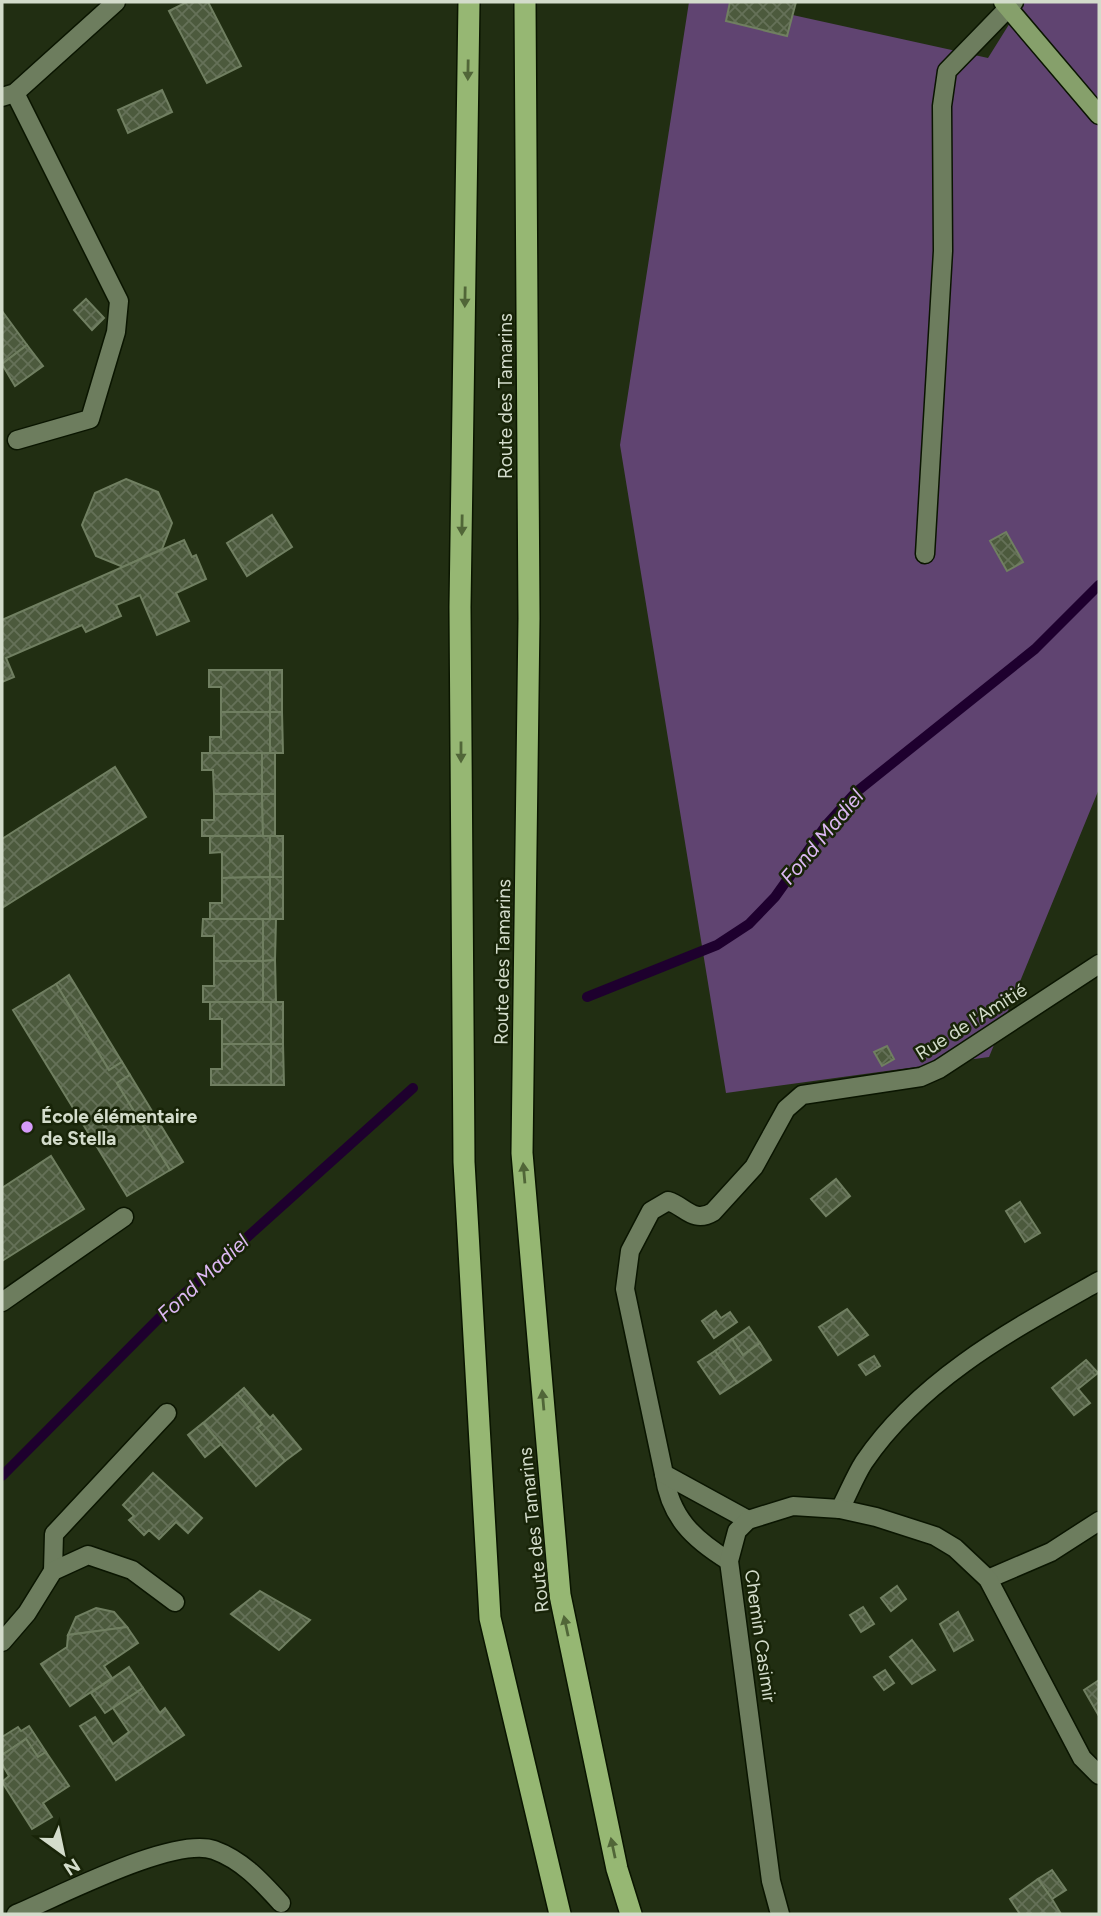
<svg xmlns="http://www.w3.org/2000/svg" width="1101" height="1916" viewBox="0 0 1101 1916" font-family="Figtree,sans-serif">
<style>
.green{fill:#604471}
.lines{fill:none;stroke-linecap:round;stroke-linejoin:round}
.stream{stroke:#1e002e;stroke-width:10}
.building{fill:url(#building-cross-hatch);stroke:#707f61;stroke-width:2}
.minor-casing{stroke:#0a1500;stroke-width:21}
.major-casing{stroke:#0a1500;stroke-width:21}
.highway-casing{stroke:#0a1500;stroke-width:24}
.minor{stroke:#6d7d5e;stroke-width:18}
.major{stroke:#86a06b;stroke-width:18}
.highway{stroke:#96b773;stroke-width:21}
.oneway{fill:#516638}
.poi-dot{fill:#d69bfa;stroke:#182408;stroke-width:2.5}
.labels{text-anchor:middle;stroke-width:5;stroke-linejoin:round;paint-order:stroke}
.street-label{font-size:19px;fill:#d3dccb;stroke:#182408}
.poi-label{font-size:19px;font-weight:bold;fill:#d3dccb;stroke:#182408;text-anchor:start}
.water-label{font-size:21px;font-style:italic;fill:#dcb8f3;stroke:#182408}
</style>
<defs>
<pattern id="building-cross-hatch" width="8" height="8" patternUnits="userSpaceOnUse" patternTransform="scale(1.75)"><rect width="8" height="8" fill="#4c5a3d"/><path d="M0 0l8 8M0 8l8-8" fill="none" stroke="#657158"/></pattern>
</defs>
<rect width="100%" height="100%" fill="#212e12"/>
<path class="green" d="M689,2H734L988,58L1023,2H1099V789L989,1057L726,1093L620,445Z"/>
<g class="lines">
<g class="stream">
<path d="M587,997L717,945L749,924L775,897L827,824L855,793L1035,649L1099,585"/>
<path d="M2,1476L175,1302L413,1088"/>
</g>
</g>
<g class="building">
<path d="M187,2H208L241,66L207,83L169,11Z"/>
<path d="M730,2H796L787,36L726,21Z"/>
<path d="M162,90L172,112L128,133L118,110Z"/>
<path d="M86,299L104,318L92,330L74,310Z"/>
<path d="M2,311L27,345L2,364Z"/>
<path d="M27,345L43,366L15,386L2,364Z"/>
<path d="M126,479L158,492L172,523L162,549L123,567L96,556L82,525L95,493Z"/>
<path d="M272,515L292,547L247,576L227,543Z"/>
<path d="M1006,532L1023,562L1007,571L990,541Z"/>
<path d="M184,540L192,557L196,555L206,579L176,593L189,621L157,635L140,595L116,605L121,616L86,632L82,625L6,658L14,677L2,682V620Z"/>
<path d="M209,670H270V712H221V687H209Z"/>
<rect x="270" y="670" width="12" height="42"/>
<path d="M221,712H270V753H210V737H221Z"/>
<path d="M270,712H282L283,753H270Z"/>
<path d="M202,753H262V794H214L213,770H202Z"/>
<rect x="262" y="753" width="13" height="41"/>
<path d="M115,767L146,817L2,908V839Z"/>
<path d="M214,794H262L263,836H202V820H214Z"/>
<path d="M262,794H275V836H263Z"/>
<path d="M210,836H270V877L222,878V852L210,853Z"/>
<rect x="270" y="836" width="13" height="41"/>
<rect x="270" y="877" width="13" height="42"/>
<path d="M270,877V919H210V903H222V878Z"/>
<path d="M203,919H263V961H214V936H202Z"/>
<path d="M263,919H276L275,960L263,961Z"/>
<path d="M275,960L276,1002H263V961Z"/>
<path d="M214,961H263V1002H203V986H214Z"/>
<path d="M69,975L122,1062L109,1070L56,984Z"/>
<path d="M56,984L109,1070L122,1062L130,1075L117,1083L170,1170L127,1196L13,1010Z"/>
<path d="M210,1002H271V1044H222V1019H210Z"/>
<rect x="271" y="1002" width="12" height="42"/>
<path d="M222,1044H271V1085H211V1069H222Z"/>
<path d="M271,1044H283L284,1085H271Z"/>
<path d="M887,1046L894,1059L882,1066L874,1052Z"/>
<path d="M130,1075L183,1162L170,1170L117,1083Z"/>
<path d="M51,1156L84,1209L2,1261V1188Z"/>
<path d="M836,1179L850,1196L826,1216L811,1199Z"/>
<path d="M1020,1202L1040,1233L1025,1242L1006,1211Z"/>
<path d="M847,1309L868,1335L838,1355L819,1327Z"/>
<path d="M716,1311L721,1318L730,1312L737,1322L714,1338L702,1321Z"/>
<path d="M749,1327L760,1343L743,1355L732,1339Z"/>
<path d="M732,1339L743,1355L760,1343L771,1360L737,1383L715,1351Z"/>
<path d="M715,1351L737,1383L720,1394L698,1362Z"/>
<path d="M874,1356L880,1366L866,1375L859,1365Z"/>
<path d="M1086,1360L1098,1373L1078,1389L1090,1403L1074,1415L1052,1388Z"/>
<path d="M244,1388L270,1418L273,1415L301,1449L285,1461L257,1428L262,1424L237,1394Z"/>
<path d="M237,1394L262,1424L257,1428L285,1461L256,1486L203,1423Z"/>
<path d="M203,1423L221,1444L205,1457L188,1435Z"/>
<path d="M153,1473L202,1518L188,1533L176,1522L159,1539L149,1530L144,1535L129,1520L134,1516L123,1505Z"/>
<path d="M897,1586L906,1599L891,1611L881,1598Z"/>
<path d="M260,1591L310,1620L279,1650L231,1614Z"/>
<path d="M863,1607L874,1624L861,1632L850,1615Z"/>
<path d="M96,1608L114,1612L127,1627L68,1635L76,1617Z"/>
<path d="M958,1612L973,1640L954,1651L940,1624Z"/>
<path d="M127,1627L138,1643L104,1666L112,1678L70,1706L41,1664L67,1647L68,1635Z"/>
<path d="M912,1640L935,1670L912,1684L890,1657Z"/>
<path d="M129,1667L143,1688L105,1713L91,1693Z"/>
<path d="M885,1670L894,1683L884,1690L874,1677Z"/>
<path d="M1099,1680V1716L1084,1690Z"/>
<path d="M143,1688L160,1713L165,1708L184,1735L116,1780L80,1726L95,1717L113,1744L129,1732L113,1708Z"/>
<path d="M29,1726L46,1752L38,1757L26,1739L2,1755V1737L18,1727L21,1731Z"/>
<path d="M26,1739L38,1757L46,1752L69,1786L43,1803L52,1817L32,1829L2,1782L9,1776L2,1764V1755Z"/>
<path d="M1052,1870L1066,1890L1052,1899L1038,1879Z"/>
<path d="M1038,1879L1052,1899L1061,1914H1020L1010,1899Z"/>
</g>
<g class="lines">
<defs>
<g id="minor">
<path d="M15,93L119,301L116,332L90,419L17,440"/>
<path d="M2,97L15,93L116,2"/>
<path d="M925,554L943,251L942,106L947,71L1014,2"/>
<path d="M2,1302L124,1217"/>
<path d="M664,1474C670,1517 693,1539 729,1561"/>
<path d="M840,1509C848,1494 855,1476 864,1462C921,1378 1014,1329 1099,1281"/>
<path d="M748,1520L664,1474L625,1289L630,1251L651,1211L668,1201C685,1206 693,1224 713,1212L754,1167L786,1109L802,1095L921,1077L939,1069L1099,964"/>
<path d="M53,1571L54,1534L167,1413"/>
<path d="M988,1579L1051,1552L1099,1521"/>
<path d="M2,1642L27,1613L53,1571L88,1555L132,1570L175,1602"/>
<path d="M16,1914C58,1897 173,1836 214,1850C242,1860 261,1881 281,1903"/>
<path d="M780,1914L771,1881L729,1561L737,1531L748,1520L793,1506L840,1509L876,1517L935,1536L955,1548L988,1579L1082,1758L1099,1775"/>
</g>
<path id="major" d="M1003,2L1099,115"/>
<g id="highway">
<path d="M469,2L460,607L464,1162L490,1618L560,1914"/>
<path d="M525,2L529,618L522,1153L560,1595L617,1869L631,1914"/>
</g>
</defs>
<use href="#minor" class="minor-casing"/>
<use href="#major" class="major-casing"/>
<use href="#highway" class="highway-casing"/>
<use href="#minor" class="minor"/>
<use href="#major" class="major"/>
<use href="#highway" class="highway"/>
</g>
<defs><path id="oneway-solid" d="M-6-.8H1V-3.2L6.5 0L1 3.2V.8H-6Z" transform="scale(1.75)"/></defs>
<g class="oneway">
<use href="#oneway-solid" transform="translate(468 70) rotate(91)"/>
<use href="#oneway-solid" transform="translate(465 297) rotate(91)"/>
<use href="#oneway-solid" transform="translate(462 525) rotate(91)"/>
<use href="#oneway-solid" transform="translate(461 752) rotate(90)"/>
<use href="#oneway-solid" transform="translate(524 1173) rotate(-95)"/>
<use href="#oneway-solid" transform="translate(543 1400) rotate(-95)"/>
<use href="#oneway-solid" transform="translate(566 1626) rotate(-102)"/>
<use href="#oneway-solid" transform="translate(613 1848) rotate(-102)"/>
</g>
<circle class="poi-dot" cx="27" cy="1127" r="7"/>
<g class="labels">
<g class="street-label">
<text transform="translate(505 396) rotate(-90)" y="7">Route des Tamarins</text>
<text transform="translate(502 962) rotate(-89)" y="7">Route des Tamarins</text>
<text transform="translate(971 1021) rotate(-32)" y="7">Rue de l'Amitié</text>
<text transform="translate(533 1530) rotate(-96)" y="7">Route des Tamarins</text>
<text transform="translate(761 1636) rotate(82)" y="7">Chemin Casimir</text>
</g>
<g class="poi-label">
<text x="41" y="1123">École élémentaire<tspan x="41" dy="22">de Stella</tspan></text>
</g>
<g class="water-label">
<text transform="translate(822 837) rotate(-50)" y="7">Fond Madiel</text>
<text transform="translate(203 1278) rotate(-43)" y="7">Fond Madiel</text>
</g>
</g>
<rect width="1101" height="1916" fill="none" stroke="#d3dccb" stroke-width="7"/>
<g transform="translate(63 1853) rotate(147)" stroke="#182408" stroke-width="5" paint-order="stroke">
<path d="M0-5L12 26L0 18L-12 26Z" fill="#d3dccb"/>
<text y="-10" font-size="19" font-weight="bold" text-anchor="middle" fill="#d3dccb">N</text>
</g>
</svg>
